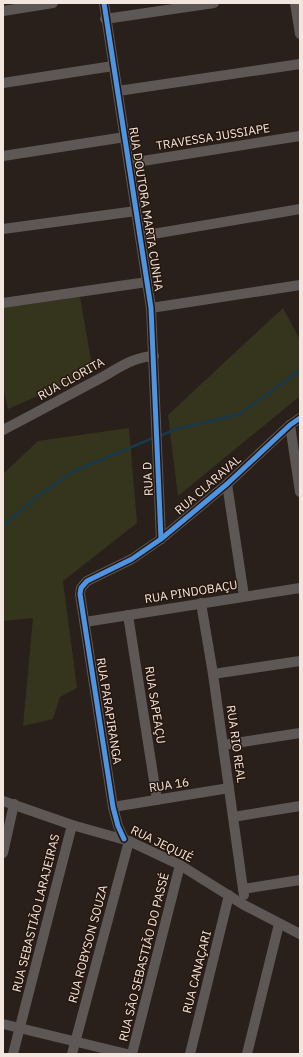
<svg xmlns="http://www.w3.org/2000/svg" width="303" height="1057" viewBox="0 0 303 1057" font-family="'IBM Plex Sans',sans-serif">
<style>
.green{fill:#34351c}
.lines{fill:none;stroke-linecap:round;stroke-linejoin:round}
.stream{stroke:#18394b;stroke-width:2.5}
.minor{stroke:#5d5756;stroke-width:10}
.cycleway-casing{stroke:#26160c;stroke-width:8}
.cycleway{stroke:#4d94e3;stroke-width:5}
.labels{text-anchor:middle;stroke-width:3;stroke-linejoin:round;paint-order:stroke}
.street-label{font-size:12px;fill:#f2e6df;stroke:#26160c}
</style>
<rect width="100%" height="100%" fill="#2a201b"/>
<g class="green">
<path d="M80,297L93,372L8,409L3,386V308Z"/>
<path d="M283,308L300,340V396L178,496L168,415Z"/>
<path d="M129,428L137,523L63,581L77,688L60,697L53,719L23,726L33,618L3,621V474L38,441Z"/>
</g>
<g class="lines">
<g class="stream">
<path d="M160,436L176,429L240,414L300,370"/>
<path d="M3,526L39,495L72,472L153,438"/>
</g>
<g class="minor">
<path d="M104,3L151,308L161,539"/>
<path d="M295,3L300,34"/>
<path d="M3,11L53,3"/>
<path d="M105,19L214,3"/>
<path d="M3,83L113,66"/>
<path d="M118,91L300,64"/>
<path d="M3,156L125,137"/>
<path d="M130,163L300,136"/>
<path d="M3,229L136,211"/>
<path d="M141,236L300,209"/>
<path d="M3,303L147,282"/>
<path d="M151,308L300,285"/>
<path d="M290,425L300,492"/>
<path d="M3,430C34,414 65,397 95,381C115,371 131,357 154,356"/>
<path d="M227,484L244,596"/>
<path d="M201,603L213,674L243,889"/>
<path d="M128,615L157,800"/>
<path d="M85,622L300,588"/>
<path d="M213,674L300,661"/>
<path d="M223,745L300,733"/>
<path d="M3,801L72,825L129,841L180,865L244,905L300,934"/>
<path d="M113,807L229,788"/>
<path d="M233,817L300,806"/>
<path d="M124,839L118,826L113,807L80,594L81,588L87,581L132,559L161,539L227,484L290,425L300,418"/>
<path d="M3,853L14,804"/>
<path d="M244,895L243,889L300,880"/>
<path d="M3,1024L127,1054"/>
<path d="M13,1054L72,825"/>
<path d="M72,1054L129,841"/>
<path d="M132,1054L180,865"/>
<path d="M190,1054L229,895"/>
<path d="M247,1054L279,924"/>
</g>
<defs>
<g id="cycleway">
<path d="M104,3L151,308L161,539"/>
<path d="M124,839L118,826L113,807L80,594L81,588L87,581L132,559L161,539L227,484L290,425L300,418"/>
</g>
</defs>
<use href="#cycleway" class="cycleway-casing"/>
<use href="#cycleway" class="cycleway"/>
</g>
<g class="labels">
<g class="street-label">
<text transform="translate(213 137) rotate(-9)" y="4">TRAVESSA JUSSIAPE</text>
<text transform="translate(146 209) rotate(81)" y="4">RUA DOUTORA MARTA CUNHA</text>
<text transform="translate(71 379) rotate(-29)" y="4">RUA CLORITA</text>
<text transform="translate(148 479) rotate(-93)" y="4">RUA D</text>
<text transform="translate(208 485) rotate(-41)" y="4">RUA CLARAVAL</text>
<text transform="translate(191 592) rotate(-9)" y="4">RUA PINDOBAÇU</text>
<text transform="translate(155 705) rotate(81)" y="4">RUA SAPEAÇU</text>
<text transform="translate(109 711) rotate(81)" y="4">RUA PARAPIRANGA</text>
<text transform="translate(236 744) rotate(82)" y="4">RUA RIO REAL</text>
<text transform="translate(169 785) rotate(-9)" y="4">RUA 16</text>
<text transform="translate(162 844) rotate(26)" y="4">RUA JEQUIÉ</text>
<text transform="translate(36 913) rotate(-76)" y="4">RUA SEBASTIÃO LARAJEIRAS</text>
<text transform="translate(88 944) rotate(-75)" y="4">RUA ROBYSON SOUZA</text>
<text transform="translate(144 957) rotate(-76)" y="4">RUA SÃO SEBASTIÃO DO PASSÉ</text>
<text transform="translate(197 972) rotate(-76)" y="4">RUA CANAÇARI</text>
</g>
</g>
<rect width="303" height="1057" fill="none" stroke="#f2e6df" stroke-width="8"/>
</svg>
